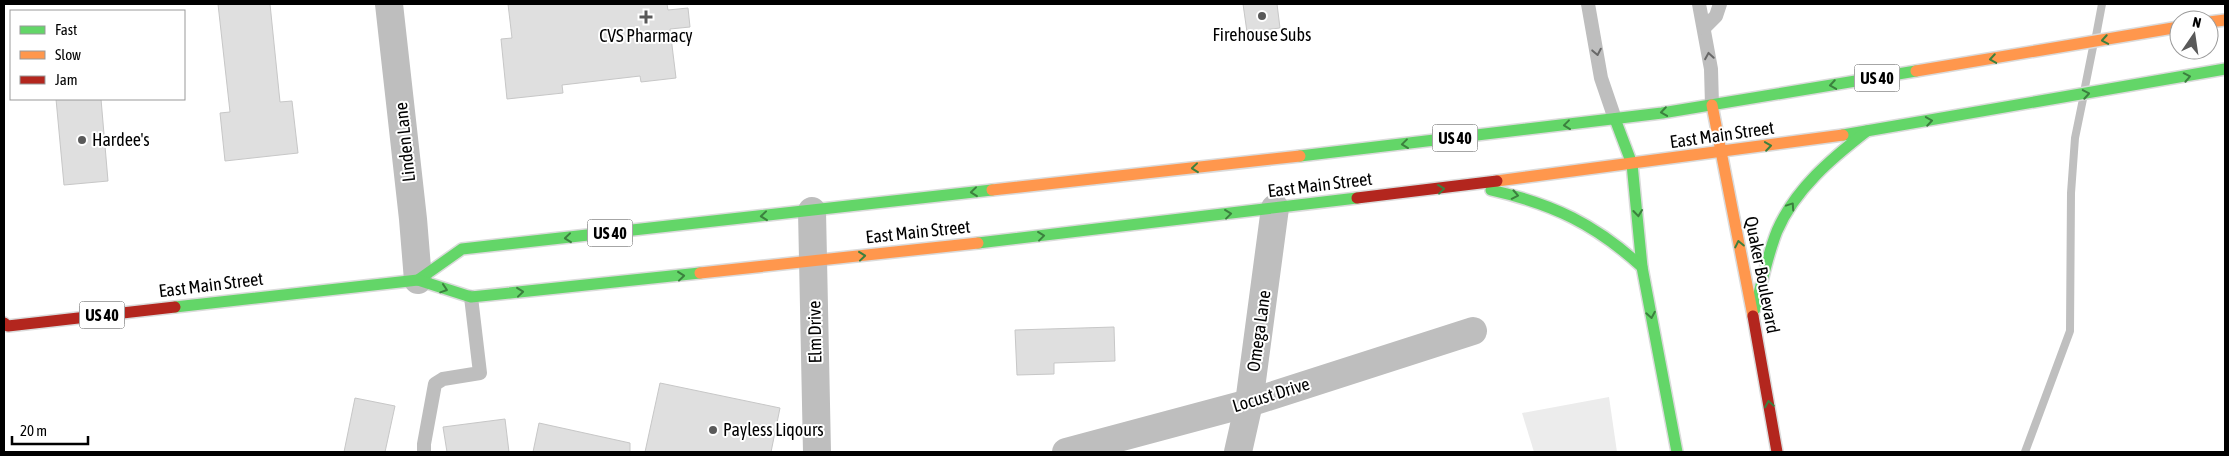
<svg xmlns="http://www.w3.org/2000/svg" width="2229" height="456" viewBox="0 0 2229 456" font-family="'Asap Condensed',sans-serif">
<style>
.green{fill:#ececec}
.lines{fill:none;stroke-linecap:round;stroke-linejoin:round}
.stream{stroke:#bfbfbf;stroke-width:8}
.building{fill:#dfdfdf;stroke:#c7c7c7}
.fast-casing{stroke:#dbdbdb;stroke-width:14}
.slow-casing{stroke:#dbdbdb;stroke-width:14}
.jam-casing{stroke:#dbdbdb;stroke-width:14}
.lane{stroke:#bebebe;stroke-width:14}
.street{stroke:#bebebe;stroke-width:28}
.fast{stroke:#63d668;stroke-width:11}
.slow{stroke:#ff974d;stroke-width:11}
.jam{stroke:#b3261e;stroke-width:11}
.oneway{stroke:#3b803e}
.oneway2{stroke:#686868}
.poi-dot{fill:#595959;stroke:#fff;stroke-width:2}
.labels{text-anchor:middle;stroke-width:4;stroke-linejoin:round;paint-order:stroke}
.shield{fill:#fff;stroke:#4c4c4c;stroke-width:1}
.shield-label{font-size:16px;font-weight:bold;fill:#000}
.poi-label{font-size:18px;fill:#000;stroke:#fff}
.street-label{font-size:18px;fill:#000;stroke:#fff}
</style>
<rect width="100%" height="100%" fill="#fff"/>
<path class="green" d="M1609,397L1617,452H1534L1522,413Z"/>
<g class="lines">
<g class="stream">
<path d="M2096,36L2102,4"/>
<path d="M2085,87L2093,47"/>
<path d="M2025,452L2070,331L2071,193L2075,138L2083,99"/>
</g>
</g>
<g class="building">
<path d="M218,4H270L280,102L292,101L298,153L225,161L220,113L230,112Z"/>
<path d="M508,4H667L668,10L688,8L690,27L670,29L676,78L641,82L640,76L562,85L563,93L507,99L501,39L512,38Z"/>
<path d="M1243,4H1277L1280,28L1247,32Z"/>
<path d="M56,99H101L108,181L64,185Z"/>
<path d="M1114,327L1115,361L1054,363V374L1017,375L1015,330Z"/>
<path d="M660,383L780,408L771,452H645Z"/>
<path d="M355,398L395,406L385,452H344Z"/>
<path d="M505,419L509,452H447L443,427Z"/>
<path d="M539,423L630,443V452H533Z"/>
</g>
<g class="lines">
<defs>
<g id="fast">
<path d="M1615,119L1632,164L1642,267L1677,452"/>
<path d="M1843,135L2225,69"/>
<path d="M1300,156L1662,113L1916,71"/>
<path d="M1491,190C1553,204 1595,224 1642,267"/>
<path d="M978,243L1357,198"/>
<path d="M418,280L462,249L992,190"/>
<path d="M175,307L418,280L471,297L700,273"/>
<path d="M1755,309C1762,283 1767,256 1777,231C1795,189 1832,158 1867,131"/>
</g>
<g id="slow">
<path d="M2209,22L2225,20"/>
<path d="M1916,71L2179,27"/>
<path d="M1712,105L1753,316"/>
<path d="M1497,181L1843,135"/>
<path d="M992,190L1300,156"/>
<path d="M700,273L978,243"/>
</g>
<g id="jam">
<path d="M1357,198L1497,181"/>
<path d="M1753,316L1777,452"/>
<path d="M4,323L8,326L175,307"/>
</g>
</defs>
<use href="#fast" class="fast-casing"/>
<use href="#slow" class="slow-casing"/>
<use href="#jam" class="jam-casing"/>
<g class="lane">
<path d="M1588,4L1601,78L1615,119"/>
<path d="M1699,4L1711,69L1712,105"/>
<path d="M1704,28L1716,16L1720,4"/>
<path d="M424,452V444L435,384L443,379L480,373L471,297"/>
</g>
<g class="street">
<path d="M389,4L413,219L418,280"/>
<path d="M812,211L817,452"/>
<path d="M1066,452L1249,403L1473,331"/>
<path d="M1238,452L1249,403L1275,208"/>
</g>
<use href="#fast" class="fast"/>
<use href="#slow" class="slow"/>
<use href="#jam" class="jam"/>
</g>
<defs><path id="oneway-chevron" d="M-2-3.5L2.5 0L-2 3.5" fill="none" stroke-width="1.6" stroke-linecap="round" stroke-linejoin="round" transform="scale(1.25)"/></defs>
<g class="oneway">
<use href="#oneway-chevron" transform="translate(2105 40) rotate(170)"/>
<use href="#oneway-chevron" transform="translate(1993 59) rotate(171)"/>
<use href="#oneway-chevron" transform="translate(2187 77) rotate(-11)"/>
<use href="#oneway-chevron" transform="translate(1833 85) rotate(171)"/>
<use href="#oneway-chevron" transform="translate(2086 94) rotate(-10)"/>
<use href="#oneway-chevron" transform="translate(1664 112) rotate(172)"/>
<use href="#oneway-chevron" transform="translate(1929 121) rotate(-9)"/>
<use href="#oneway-chevron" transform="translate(1567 125) rotate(173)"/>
<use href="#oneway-chevron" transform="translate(1405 144) rotate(173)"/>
<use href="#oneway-chevron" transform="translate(1768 146) rotate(-8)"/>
<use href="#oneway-chevron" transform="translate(1195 168) rotate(174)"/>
<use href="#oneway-chevron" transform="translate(1441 189) rotate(-7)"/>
<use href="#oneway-chevron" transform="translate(974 192) rotate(174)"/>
<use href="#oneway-chevron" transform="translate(1515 195) rotate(11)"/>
<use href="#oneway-chevron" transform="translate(1791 206) rotate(-56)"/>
<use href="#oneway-chevron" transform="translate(1638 213) rotate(84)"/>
<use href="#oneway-chevron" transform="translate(1228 214) rotate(-7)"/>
<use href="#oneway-chevron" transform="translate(764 216) rotate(174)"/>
<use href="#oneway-chevron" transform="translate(1041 236) rotate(-7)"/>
<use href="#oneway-chevron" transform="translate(568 238) rotate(174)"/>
<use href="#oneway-chevron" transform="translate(1739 244) rotate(-102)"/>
<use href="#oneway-chevron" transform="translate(862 256) rotate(-6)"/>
<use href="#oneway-chevron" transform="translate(681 276) rotate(-6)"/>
<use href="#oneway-chevron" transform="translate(444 289) rotate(18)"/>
<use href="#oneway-chevron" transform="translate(520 292) rotate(-6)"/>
<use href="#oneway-chevron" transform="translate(1651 315) rotate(80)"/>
<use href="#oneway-chevron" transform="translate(1769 404) rotate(-100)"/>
</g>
<g class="oneway2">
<use href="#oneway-chevron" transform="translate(1597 52) rotate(79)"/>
<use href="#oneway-chevron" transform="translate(1709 56) rotate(-99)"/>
</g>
<g class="poi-dot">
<circle cx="1262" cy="16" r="5"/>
<path d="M643.5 9.5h5v5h5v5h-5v5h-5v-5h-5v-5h5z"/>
<circle cx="82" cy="140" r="5"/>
<circle cx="713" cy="430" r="5"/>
</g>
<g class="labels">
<g class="shield">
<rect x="1854.5" y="64.5" width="45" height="27" rx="4"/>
<rect x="1432.5" y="124.5" width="45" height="27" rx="4"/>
<rect x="587.5" y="219.5" width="45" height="27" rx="4"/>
<rect x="79.5" y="301.5" width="45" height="27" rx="4"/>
</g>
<g class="shield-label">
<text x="1877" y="84">US 40</text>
<text x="1455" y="144">US 40</text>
<text x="610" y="239">US 40</text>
<text x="102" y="321">US 40</text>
</g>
<g class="poi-label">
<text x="1262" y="41">Firehouse Subs</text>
<text x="646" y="42">CVS Pharmacy</text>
<text x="92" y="146" text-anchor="start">Hardee's</text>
<text x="723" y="436" text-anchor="start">Payless Liqours</text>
</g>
<g class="street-label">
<text transform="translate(1722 135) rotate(-8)" y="6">East Main Street</text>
<text transform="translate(405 142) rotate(-96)" y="6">Linden Lane</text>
<text transform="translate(1320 185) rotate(-7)" y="6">East Main Street</text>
<text transform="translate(918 232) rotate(-6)" y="6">East Main Street</text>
<text transform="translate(1762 275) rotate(79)" y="6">Quaker Boulevard</text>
<text transform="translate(211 285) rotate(-7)" y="6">East Main Street</text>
<text transform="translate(1259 331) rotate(-82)" y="6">Omega Lane</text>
<text transform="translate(815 332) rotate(-91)" y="6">Elm Drive</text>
<text transform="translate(1271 395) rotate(-17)" y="6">Locust Drive</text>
</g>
</g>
<rect width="2229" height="456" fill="none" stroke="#000000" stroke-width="10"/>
<rect x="10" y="10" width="175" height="90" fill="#ffffff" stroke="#999999"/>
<rect x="20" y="26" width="25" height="8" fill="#63d668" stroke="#999999"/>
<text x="55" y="35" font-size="15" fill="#000000">Fast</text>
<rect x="20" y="51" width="25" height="8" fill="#ff974d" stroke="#999999"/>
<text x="55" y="60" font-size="15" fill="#000000">Slow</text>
<rect x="20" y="76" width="25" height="8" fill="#b3261e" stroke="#999999"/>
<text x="55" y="85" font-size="15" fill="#000000">Jam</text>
<g transform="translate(2194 35) rotate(13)"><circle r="24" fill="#ffffff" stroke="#999999"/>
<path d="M0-4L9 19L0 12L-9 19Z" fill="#595959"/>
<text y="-8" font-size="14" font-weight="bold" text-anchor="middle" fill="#000000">N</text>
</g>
<path d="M12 436v8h76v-8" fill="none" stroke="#000000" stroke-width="2.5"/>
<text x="20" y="436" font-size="15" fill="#000000" stroke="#ffffff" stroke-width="4" paint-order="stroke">20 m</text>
</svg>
